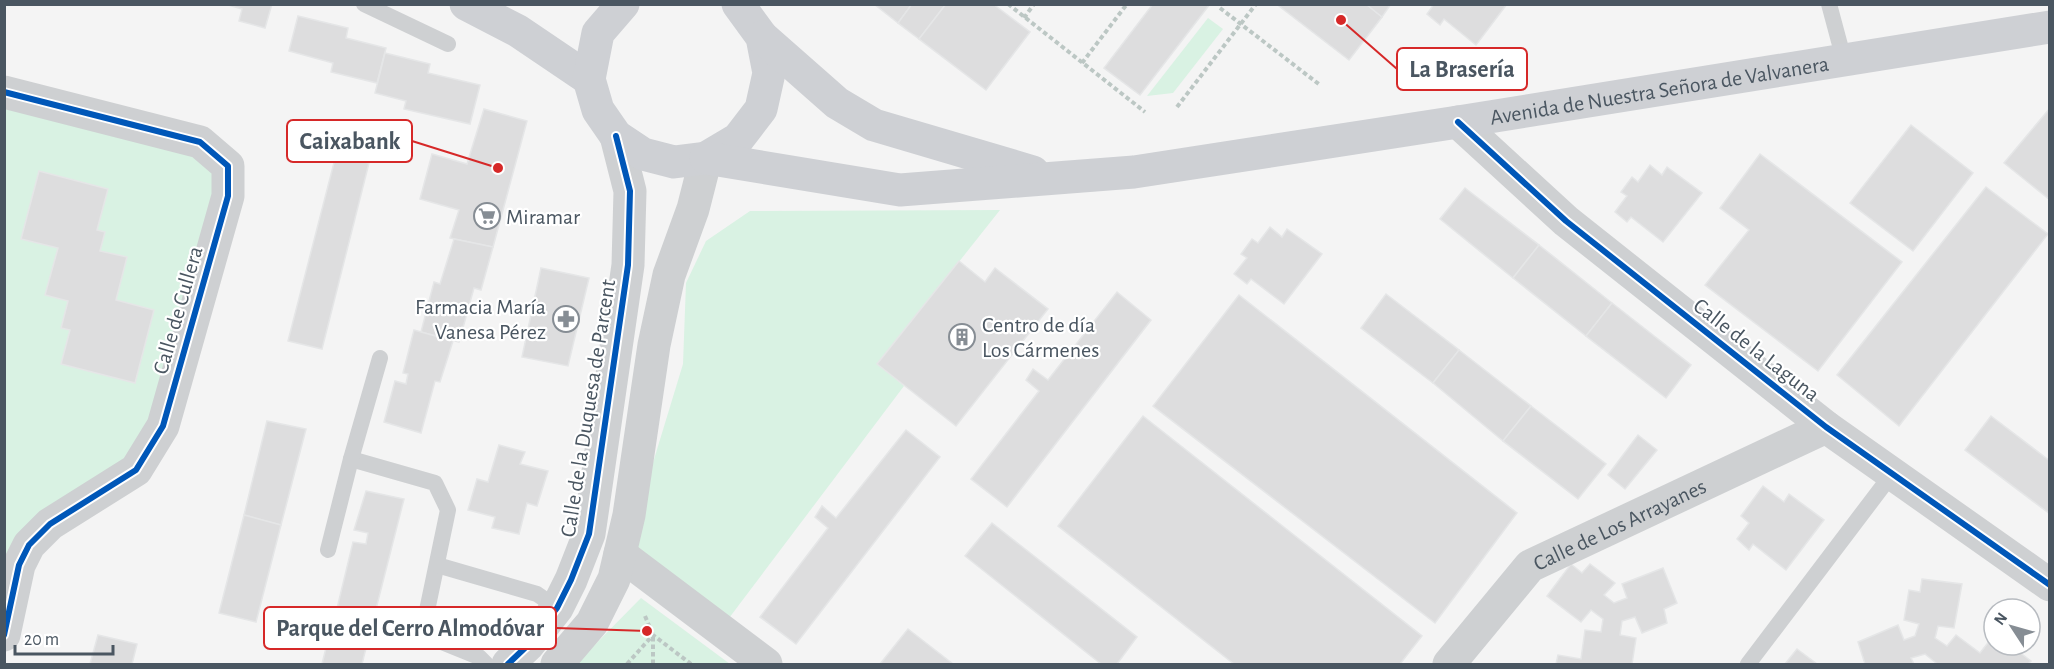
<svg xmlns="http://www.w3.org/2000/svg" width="2054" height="669" viewBox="0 0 2054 669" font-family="'Alegreya Sans',sans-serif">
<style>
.green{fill:#d9f2e3}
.building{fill:#ddddde;stroke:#e5e6e7;stroke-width:1.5}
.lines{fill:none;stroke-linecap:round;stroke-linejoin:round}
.path{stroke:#bcc7c4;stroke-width:4;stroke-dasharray:4.5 3;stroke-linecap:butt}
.lane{stroke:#ced0d2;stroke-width:16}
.street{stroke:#ced0d2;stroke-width:33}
.secondary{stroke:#ced0d4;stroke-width:33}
.cycleway-casing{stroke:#fff;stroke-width:10}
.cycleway{stroke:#0057b8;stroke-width:6}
.labels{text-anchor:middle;stroke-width:4.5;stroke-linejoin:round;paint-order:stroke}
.street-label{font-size:22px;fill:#4a5661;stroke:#fff}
.poi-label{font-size:22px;fill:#4a5661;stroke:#fff;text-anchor:start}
.leader{fill:none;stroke:#d62828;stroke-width:2}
.callout-dot{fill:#d62828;stroke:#fff;stroke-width:2}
.callout{fill:#fff;stroke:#d62828;stroke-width:2}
.callout-label{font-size:24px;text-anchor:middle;font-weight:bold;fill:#4a5661}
</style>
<rect width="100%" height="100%" fill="#f4f4f4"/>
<g class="green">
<path d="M1208,18L1223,29L1173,93L1147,96Z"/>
<path d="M5,92L228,166L163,426L29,545L5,635Z"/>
<path d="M1000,210L878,364L904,386L720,630L624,558L683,364L686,283L706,241L750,211Z"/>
<path d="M641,598L730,664H576Z"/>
</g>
<g class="building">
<path d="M225,4H272L265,28L239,21L242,9Z"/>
<path d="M874,4H912L898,23Z"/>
<path d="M912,4H946L919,39L898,23Z"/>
<path d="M946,4H993L1030,32L986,90L919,39Z"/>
<path d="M1153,4H1210L1140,95L1104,68Z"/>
<path d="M1280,4H1366L1382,17L1349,60L1279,6Z"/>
<path d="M1366,4H1391L1382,17Z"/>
<path d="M1434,4H1507L1476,45L1444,19L1440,25L1427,14Z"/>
<path d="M298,16L348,28L346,38L386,48L377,83L331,72L333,63L289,51Z"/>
<path d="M385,53L430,64L428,73L480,85L470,124L404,109L406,101L375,93Z"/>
<path d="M2050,108V200L2004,163Z"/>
<path d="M484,109L527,121L493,247L450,238L459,210L420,199L432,154L467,164Z"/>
<path d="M1911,125L1973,173L1913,251L1850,203Z"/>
<path d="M1760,154L1902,262L1818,371L1705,285L1749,230L1720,208Z"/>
<path d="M336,155L369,163L322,349L288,341Z"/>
<path d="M1650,165L1662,175L1667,167L1702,193L1663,242L1631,217L1627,222L1615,212L1627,196L1621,192L1632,177L1638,182Z"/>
<path d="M39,171L108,189L97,230L105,232L100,251L127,257L116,300L154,310L135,383L61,364L70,330L61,328L68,301L45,295L58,248L21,239Z"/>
<path d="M1986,187L2048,234L1899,426L1837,375Z"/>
<path d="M1465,188L1539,245L1513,278L1440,219Z"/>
<path d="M1270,227L1282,237L1287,229L1322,254L1284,304L1251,279L1247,284L1234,274L1247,258L1241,254L1252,239L1258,243Z"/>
<path d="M454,239L493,247L481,290L474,288L459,342L421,332L434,282L440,284Z"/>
<path d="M1539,245L1612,303L1586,336L1513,278Z"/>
<path d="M959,261L985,282L995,268L1048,309L956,426L877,364Z"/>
<path d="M541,268L589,278L568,366L522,357Z"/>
<path d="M1117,292L1151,320L1007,507L971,479L1039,391L1026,380L1033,369L1048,380Z"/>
<path d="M1386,294L1459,350L1433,383L1361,328Z"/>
<path d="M1239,295L1517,513L1435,623L1153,406Z"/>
<path d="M1612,303L1691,365L1666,398L1586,336Z"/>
<path d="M414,330L453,341L440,382L435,381L421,433L384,422L395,381L406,384L408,374L403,373Z"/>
<path d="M1459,350L1531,406L1503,441L1433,383Z"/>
<path d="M1531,406L1606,464L1578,499L1503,441Z"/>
<path d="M1143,416L1422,636L1400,664H1234L1058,526Z"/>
<path d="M1991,416L2050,461V514L1965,450Z"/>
<path d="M267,421L306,429L281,525L244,515Z"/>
<path d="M906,430L940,457L796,644L760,617L828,528L815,517L822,506L836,518Z"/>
<path d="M1638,435L1657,450L1625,489L1608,475Z"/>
<path d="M499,445L525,452L520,464L548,471L537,506L527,503L519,534L492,528L495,517L468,510L477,479L488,482Z"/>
<path d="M1763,486L1784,502L1789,494L1824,520L1786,570L1753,544L1749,550L1737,539L1749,523L1741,516Z"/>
<path d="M366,491L404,499L362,664H322L329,636L345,641L347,628L333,625L353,542L366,544L368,533L354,530Z"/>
<path d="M244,515L281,525L256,622L219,613Z"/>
<path d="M992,523L1137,637L1117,664H1101L965,556Z"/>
<path d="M1571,564L1582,573L1590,564L1615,583L1604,595L1614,603L1627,598L1622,584L1663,568L1677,603L1664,609L1667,623L1642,633L1635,617L1622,621L1620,635L1636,638L1632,664H1556L1558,655L1581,659L1585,630L1601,632L1603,619L1591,610L1581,622L1547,596Z"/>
<path d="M1922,579L1962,584L1954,628L1938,626L1935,638L1947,646L1956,635L1980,653L1994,635V645H2010L2031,661L2028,664H1935L1936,663L1925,654L1911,658L1914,664H1865L1858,642L1898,625L1904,640L1915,636L1919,624L1904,620L1909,590L1920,592Z"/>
<path d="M908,629L953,664H880Z"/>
<path d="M98,635L137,644L132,664H90Z"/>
<path d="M1797,649L1817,664H1785Z"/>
</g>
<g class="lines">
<g class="path">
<path d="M1008,4L1145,112"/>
<path d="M1220,8L1320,85"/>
<path d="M1024,18L1034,4"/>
<path d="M1082,63L1127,4"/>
<path d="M1177,107L1256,4"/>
<path d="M645,616L653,635V664"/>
<path d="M627,664L653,635L691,664"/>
</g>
<g class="lane">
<path d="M364,4L448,44"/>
<path d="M1829,4L1844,60"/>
<path d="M351,459L435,483L448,510L424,625L437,640L479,657L486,664"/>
<path d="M328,550L351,459L380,358"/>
<path d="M437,565L537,594L557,608"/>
<path d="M1748,664L1892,474"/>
</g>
<g class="street">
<path d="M4,92L200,142L228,166V196L163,426L136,470L50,524L29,545L19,565L4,635"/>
<path d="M1458,122L1566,221L1826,427L2050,585"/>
<path d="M620,554L766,664"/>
<path d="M508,664L528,645L557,608L571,580L589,534L628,265L630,191L616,136"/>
<path d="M557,664L592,623L614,579L629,515L654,345L669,275L693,209L706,158"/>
<path id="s1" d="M1449,664L1530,566L1826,427"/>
</g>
<g class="secondary">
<path d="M466,4L518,31L589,79"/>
<path d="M623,4L598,33L589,79L598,110L616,136L643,154L674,162L706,158L738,139L761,109L769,73L762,37L738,4"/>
<path d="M762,37L837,103L874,125L1033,172"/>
<path id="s2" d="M706,158L900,190L1134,172L1458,122L2050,27"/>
</g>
<defs>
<g id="cycleway">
<path d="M4,92L200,142L228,166V196L163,426L136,470L50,524L29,545L19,565L4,635"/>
<path d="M1458,122L1566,221L1826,427L2050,585"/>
<path d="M508,664L528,645L557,608L571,580L589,534L628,265L630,191L616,136"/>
</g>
</defs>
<use href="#cycleway" class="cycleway-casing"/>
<use href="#cycleway" class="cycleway"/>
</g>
<defs>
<symbol id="supermarket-ring" viewBox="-11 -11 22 22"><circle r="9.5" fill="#fff" stroke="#868d94" stroke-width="1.5"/><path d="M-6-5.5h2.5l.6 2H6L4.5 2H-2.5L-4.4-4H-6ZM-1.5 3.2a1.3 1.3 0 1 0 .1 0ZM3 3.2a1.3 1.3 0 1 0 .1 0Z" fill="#868d94"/></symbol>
<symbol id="pharmacy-ring" viewBox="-11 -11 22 22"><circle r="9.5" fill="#fff" stroke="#868d94" stroke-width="1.5"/><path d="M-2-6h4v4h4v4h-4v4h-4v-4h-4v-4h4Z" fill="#868d94"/></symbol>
<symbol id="building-ring" viewBox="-11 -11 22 22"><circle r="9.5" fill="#fff" stroke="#868d94" stroke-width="1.5"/><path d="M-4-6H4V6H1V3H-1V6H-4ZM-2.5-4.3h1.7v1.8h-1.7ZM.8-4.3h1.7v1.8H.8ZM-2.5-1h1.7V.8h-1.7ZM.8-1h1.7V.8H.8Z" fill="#868d94"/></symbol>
</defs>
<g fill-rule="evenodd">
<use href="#supermarket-ring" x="472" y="201" width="30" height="30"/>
<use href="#pharmacy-ring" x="551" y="304" width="30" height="30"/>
<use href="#building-ring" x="947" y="322" width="30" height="30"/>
</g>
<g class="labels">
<g class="street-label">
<text dy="8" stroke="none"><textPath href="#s2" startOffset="963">Avenida de Nuestra Señora de Valvanera</textPath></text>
<text transform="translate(177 310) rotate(-74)" y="8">Calle de Cullera</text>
<text transform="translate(1757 349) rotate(38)" y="8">Calle de la Laguna</text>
<text transform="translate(587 408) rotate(-81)" y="8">Calle de la Duquesa de Parcent</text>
<text dy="8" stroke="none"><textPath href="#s1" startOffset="226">Calle de Los Arrayanes</textPath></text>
</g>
<g class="poi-label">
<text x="506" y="224">Miramar</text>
<text x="546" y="314" text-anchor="end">Farmacia María<tspan x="546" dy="25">Vanesa Pérez</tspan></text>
<text x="982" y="332">Centro de día<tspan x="982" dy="25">Los Cármenes</tspan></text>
</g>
</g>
<path class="leader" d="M1341 20L1397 69M498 168L412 141M647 631L556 628"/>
<g class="callout-dot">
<circle cx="1341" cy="20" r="6"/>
<circle cx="498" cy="168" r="6"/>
<circle cx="647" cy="631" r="6"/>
</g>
<g class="callout">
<rect x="1397" y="48" width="130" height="42" rx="6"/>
<rect x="287" y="120" width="125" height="42" rx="6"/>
<rect x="264" y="607" width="292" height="42" rx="6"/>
</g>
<g class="callout-label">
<text x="1462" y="77">La Brasería</text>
<text x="350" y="149">Caixabank</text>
<text x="410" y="636">Parque del Cerro Almodóvar</text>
</g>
<rect width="2054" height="669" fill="none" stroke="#4a5661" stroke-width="12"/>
<g transform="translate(2012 627) rotate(306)"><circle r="28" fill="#ffffff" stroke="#b7bbc0" stroke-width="1.5"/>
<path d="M0-4.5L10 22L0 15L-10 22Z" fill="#868d94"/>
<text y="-9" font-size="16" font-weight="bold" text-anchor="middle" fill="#4a5661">N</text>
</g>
<path d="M15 645v9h98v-9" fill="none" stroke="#4a5661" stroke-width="3"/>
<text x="24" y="645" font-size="18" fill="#4a5661" stroke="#ffffff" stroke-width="4.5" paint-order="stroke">20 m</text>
</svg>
